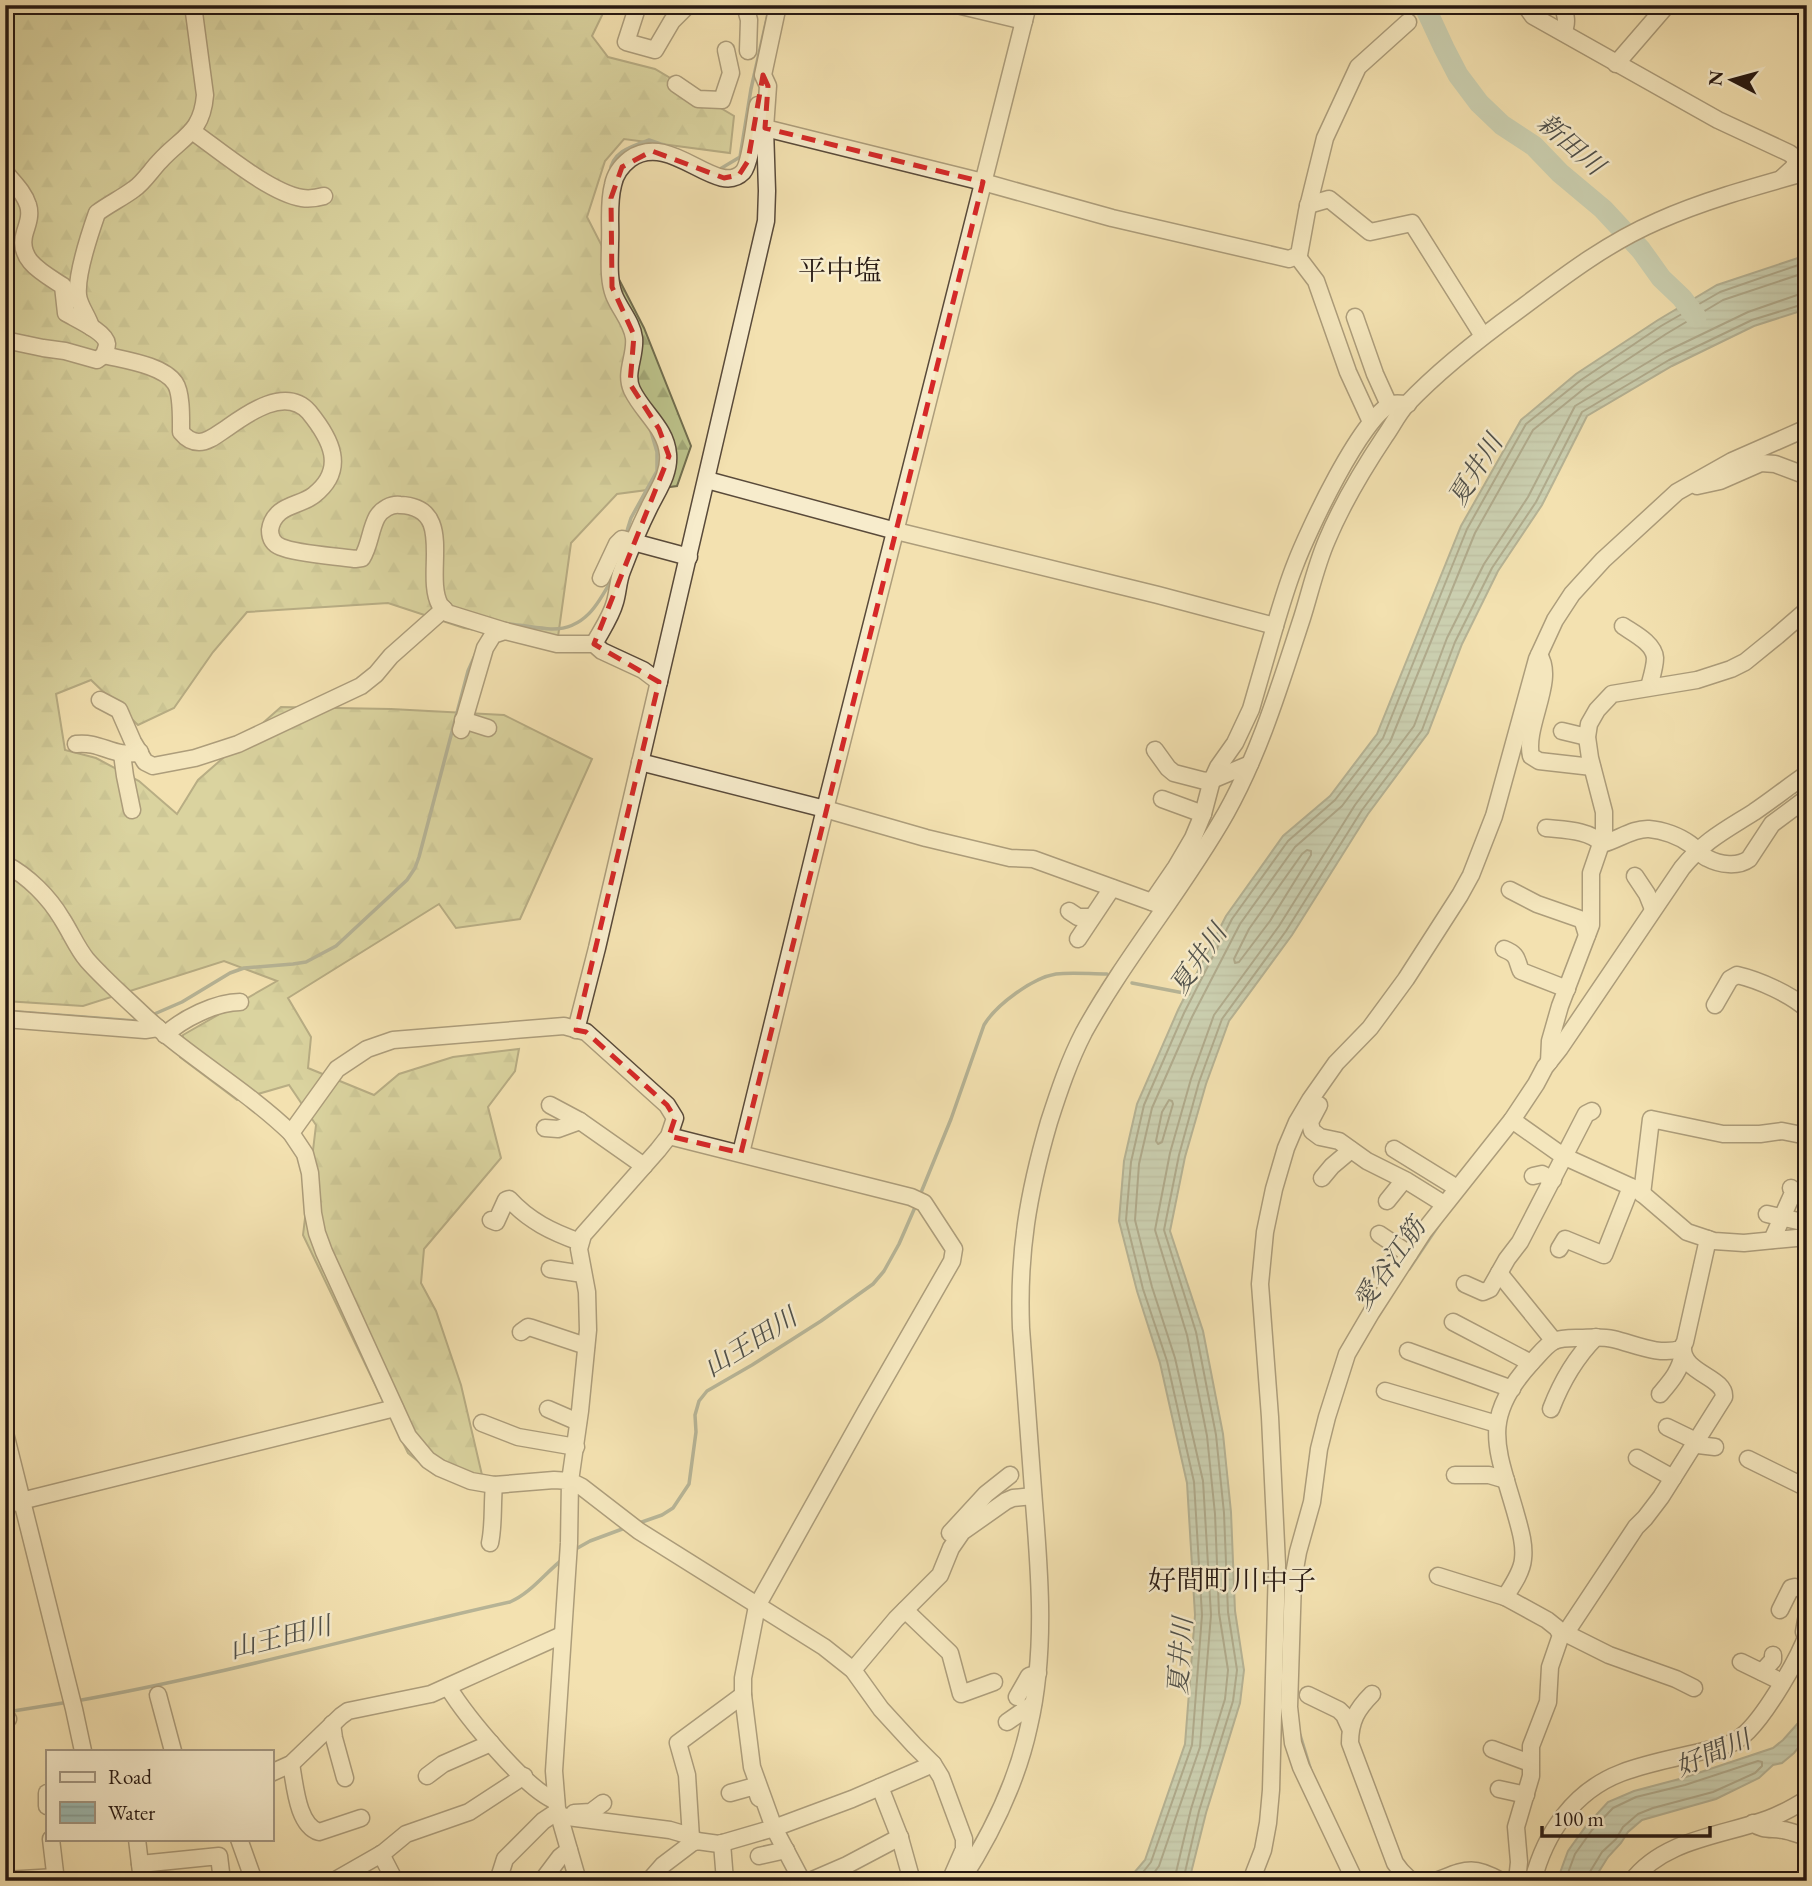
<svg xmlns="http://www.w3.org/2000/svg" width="1812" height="1886" viewBox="0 0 1812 1886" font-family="'EB Garamond','Noto Serif JP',serif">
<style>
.forest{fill:url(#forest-firs);stroke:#716d4e;stroke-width:2}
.water{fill:url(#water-rules);stroke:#6e7a73;stroke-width:2}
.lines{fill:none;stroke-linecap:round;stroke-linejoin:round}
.shore{stroke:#626a63;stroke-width:2}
.stream{stroke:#6e7a73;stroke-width:3.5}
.river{stroke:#9ebcb4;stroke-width:21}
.minor-casing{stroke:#594a3a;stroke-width:19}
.minor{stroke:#f7eccc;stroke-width:16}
.marked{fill:none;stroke:#d62828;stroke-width:5;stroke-dasharray:14 9;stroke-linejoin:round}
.labels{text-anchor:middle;stroke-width:5;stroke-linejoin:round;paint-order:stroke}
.water-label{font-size:26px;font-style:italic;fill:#50514b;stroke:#f7eccc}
.quarter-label{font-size:28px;fill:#261812;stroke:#f7eccc}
</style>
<defs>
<pattern id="forest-firs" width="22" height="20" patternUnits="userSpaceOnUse" patternTransform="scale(1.75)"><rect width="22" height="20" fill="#bcc28a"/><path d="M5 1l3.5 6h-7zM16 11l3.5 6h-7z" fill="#a1a676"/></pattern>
<pattern id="water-rules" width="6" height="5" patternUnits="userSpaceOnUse" patternTransform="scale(1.75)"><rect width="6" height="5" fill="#9ebcb4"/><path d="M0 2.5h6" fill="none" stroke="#88a19a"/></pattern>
</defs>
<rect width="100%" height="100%" fill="#f3e1b0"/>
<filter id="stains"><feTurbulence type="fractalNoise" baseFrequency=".00286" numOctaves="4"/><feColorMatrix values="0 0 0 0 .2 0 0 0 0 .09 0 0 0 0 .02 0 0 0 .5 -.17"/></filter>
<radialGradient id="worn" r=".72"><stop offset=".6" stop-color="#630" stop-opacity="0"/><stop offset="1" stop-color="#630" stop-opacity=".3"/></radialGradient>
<path class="forest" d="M5,5H607L592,36L608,57L655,69L734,116L730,153L624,139L605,161L587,217L644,328L691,446L677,486L617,494L571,543L557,644L464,628L388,603L247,612L213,652L174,708L138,725L91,680L56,694L65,750L96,758L139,781L177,814L198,780L281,707L391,709L504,715L592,759L520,919L456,928L439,904L288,998L311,1037L308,1068L374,1095L399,1074L453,1057L519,1049L515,1071L488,1107L501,1158L424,1249L421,1283L436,1311L461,1385L482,1475L434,1474L408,1453L303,1235L316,1125L289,1085L237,1100L180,1057L183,1035L277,981L224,961L83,1006L5,1001Z"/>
<g class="water">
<path d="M1807,255V309L1754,326L1672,366L1587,416L1542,505L1498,571L1462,644L1428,733L1368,814L1292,935L1229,1021L1206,1084L1185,1157L1170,1231L1203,1331L1223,1434L1231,1512L1235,1611L1244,1670L1240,1703L1206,1813L1189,1881H1127L1145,1860L1185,1744L1195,1615L1187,1483L1160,1363L1137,1291L1119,1221L1124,1161L1137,1104L1178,1010L1226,916L1283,836L1330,796L1377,734L1461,526L1521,420L1576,374L1658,320L1717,285Z"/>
<path d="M1807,1713V1737L1794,1753L1782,1763L1773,1765L1759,1778L1716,1799L1642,1820L1628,1832L1621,1843L1608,1857L1593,1881H1557L1568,1851L1586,1826L1608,1802L1634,1791L1683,1778L1773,1748L1783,1740Z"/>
</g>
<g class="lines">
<g class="shore">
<path d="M1307,850L1311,851V855L1270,921L1239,962L1235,963L1234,959L1249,929L1302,854Z"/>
<path d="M1169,1100L1172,1101L1173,1104L1162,1142L1158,1144L1156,1141L1162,1112Z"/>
<path d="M1136,1881L1151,1862L1192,1745L1202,1615L1194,1482L1167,1361L1143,1289L1126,1220L1131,1162L1144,1105L1184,1013L1232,919L1288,841L1335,800L1383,738L1467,529L1526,424L1581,380L1661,326L1720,292L1807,262"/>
<path d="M1148,1881L1159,1866L1200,1747L1211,1615L1203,1481L1175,1358L1152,1287L1135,1220L1139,1164L1152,1108L1192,1017L1240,924L1295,847L1342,806L1390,742L1475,533L1533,430L1586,387L1666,334L1723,300L1807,272"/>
<path d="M1174,1881L1191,1809L1225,1699L1228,1670L1219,1613L1215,1514L1207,1436L1187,1335L1155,1230L1170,1153L1191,1079L1214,1015L1279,926L1355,805L1414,726L1447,638L1484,564L1528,497L1575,406L1665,352L1748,312L1800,294H1807"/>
<path d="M1183,1881L1199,1811L1233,1701L1237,1670L1228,1612L1224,1513L1216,1435L1196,1332L1164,1230L1179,1155L1199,1082L1222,1019L1286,931L1362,810L1422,730L1455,642L1492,568L1536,502L1582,412L1669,360L1752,320L1807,303"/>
<path d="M1565,1881L1575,1854L1592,1830L1613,1808L1636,1797L1685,1785L1758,1761L1762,1762V1766L1755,1773L1713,1792L1653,1808L1638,1814L1623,1827L1616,1839L1602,1852L1588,1875V1881"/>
</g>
<g class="stream">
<path d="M720,169L740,157L751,89L770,5"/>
<path d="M610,173C611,152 632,146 649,140L678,150"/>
<path d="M626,534L631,518L657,471V452L650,428"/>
<path d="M508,624C522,625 537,628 551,629C586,630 600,601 614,575"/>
<path d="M1795,792L1807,784"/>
<path d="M1132,983L1189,994"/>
<path d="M5,1011L136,1021"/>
<path d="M152,1015L182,1002L230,973L244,968L293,964L306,962L336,946L407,880L415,868L419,857L468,671L476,653"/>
<path d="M920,1195L951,1119L984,1025C996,1005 1032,978 1056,974C1072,972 1090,974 1107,974"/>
<path d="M1409,1269L1440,1223"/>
<path d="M639,1523L662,1515L673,1508L689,1484L696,1432L695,1415L699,1401L707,1391L752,1365L821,1321L873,1284L884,1271L899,1244L916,1205"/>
<path d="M574,1550L590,1541L625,1528"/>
<path d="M76,1701C223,1675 366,1634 510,1602C531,1593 545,1573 563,1559"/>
<path d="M7,1712L69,1702"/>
<path d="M1300,1735L1311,1771"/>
</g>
<path class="river" d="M1424,5L1444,48L1458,75L1479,103L1502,125L1534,146L1560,173L1603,209L1641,250L1661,278L1682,298L1696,317"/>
<defs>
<g id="minor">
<path d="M638,5L626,42L655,50L672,21L688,5"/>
<path d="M745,5L749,20L748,51"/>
<path d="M957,5L1024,21"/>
<path d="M1525,5L1533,16L1718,120L1789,153L1796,158L1794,167L1782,178"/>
<path d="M1562,5C1566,15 1568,23 1563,32"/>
<path d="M1616,64L1667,5"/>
<path d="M676,84L698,99L722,100L731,73L726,50"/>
<path d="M765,128L983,182L1112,218L1289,259L1299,255L1307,211L1325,138L1358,67L1408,22"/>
<path d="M192,131C219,150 270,193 302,198C309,199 317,198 324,196"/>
<path d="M5,172C13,182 24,192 28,205C31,214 28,223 25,232C16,260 43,273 63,286L66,313C76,319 106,332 107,344C107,348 105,351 104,355L97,360L65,351L43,348L5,340"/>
<path d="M1308,205L1329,199L1370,232L1412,223L1483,336"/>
<path d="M1297,256L1316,281L1348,372L1371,422"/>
<path d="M1355,317L1375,374L1389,405"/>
<path d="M91,327C88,316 79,306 78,295C76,275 90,233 97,213C109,204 122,198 134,189C144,182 152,169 160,161C183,136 202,133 205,95L193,5"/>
<path d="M104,355C124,360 163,365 175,383C182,393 181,420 181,432C185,437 191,442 199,442C209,442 219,433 227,428C248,413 286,386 309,412C331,439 347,469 314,495C304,503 290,504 280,512C274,517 271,522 270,530C270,538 273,544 281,547C297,554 336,556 355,559L362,558C370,545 370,530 377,517C382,509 391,504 400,505C457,507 423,574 440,605C441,606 446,611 447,613L505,631"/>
<path d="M707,480L896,531L1158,595L1275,626L1251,709L1235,743L1218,767L1212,780L1203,814L1193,838L1176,867L1152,902"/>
<path d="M1697,486L1720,481L1761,463L1775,464L1807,476"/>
<path d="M601,578L617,544L622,539L689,557"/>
<path d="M1275,626C1281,606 1287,585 1295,565C1307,533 1362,415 1392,404C1397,403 1402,404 1408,404"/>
<path d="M1623,626C1633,633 1654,643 1655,658C1655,667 1651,679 1649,687"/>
<path d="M594,644C601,631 611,617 615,602C618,592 618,581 622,571C630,550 639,528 649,508C657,491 670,474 668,454C666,428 643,413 632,390C624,373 636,356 634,338C632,322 620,310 614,295C608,279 610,260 610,243C611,224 608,204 613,185C615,174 621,166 630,159C671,130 717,199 743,172C751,163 755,119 758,105"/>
<path d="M1539,655C1556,680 1524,726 1531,756L1539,761L1592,767"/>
<path d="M100,700L119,710L133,742L145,762L153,766L195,758L238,744L361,686L376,674L391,656L444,609"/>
<path d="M463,720L488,728"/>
<path d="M461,730L485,648L493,635L505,631L557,644H594L602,651L643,670L659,682"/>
<path d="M1562,731L1587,737"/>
<path d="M76,744C102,741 114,759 140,752"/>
<path d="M1155,750L1168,768L1174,773L1205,781L1212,780L1250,764"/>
<path d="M122,754L125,776L132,810"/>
<path d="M640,762L825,809L926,838L1010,858L1033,859L1160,905"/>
<path d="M1162,799L1203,814"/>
<path d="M1546,828C1564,830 1590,830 1602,844C1618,840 1633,828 1649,829C1663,830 1679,836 1690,844C1697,849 1701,855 1707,858C1720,865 1738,867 1749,859L1772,824L1807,798"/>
<path d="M5,864C28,876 49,897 62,919C71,933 77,948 87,960C102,977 120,993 137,1009C184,1055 243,1087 291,1133"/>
<path d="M1635,876L1647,894L1653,909"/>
<path d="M1510,890L1537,904L1580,919L1583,922L1587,935"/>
<path d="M1069,911L1078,917H1092"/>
<path d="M1078,939L1112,888"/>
<path d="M1504,949C1519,955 1516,960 1521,971L1567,989"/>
<path d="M1715,1005L1730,979L1737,975C1759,980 1790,994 1807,1009"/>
<path d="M5,1019L145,1030L158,1028"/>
<path d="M576,1030L597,948L766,221L767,191L765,128L768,86L763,75L778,5"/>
<path d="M165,1035C182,1019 216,1002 240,1002"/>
<path d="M1549,1062L1550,1041L1560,1006L1591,925V873L1604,835V812L1590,758L1587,737L1589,724L1597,710L1612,694L1697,680L1731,669L1745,662L1777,636L1807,610"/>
<path d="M550,1105L580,1121L644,1166"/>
<path d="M1319,1105L1310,1122L1312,1131L1320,1137L1339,1141L1367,1161L1407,1181L1444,1204"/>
<path d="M1512,1120L1563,1156L1638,1190L1687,1232L1714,1241L1744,1243L1807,1237"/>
<path d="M545,1128L558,1129L580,1121"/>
<path d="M669,1136L911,1197L924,1203L954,1249L952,1261L866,1411L757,1606L743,1678V1695L752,1767L774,1828L802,1881"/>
<path d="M1394,1149L1457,1188"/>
<path d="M741,1153L825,809L1028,5"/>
<path d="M1533,1176L1542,1174L1553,1180"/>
<path d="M1322,1178L1332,1166L1351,1150"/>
<path d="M1642,1194L1651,1119L1723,1134H1760L1782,1131L1807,1136"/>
<path d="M1387,1201L1404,1180"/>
<path d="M1767,1214L1807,1223"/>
<path d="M491,1220L496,1222L506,1200L509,1199C529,1221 552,1232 580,1242"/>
<path d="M1379,1234L1409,1254"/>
<path d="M1772,1240L1792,1195L1794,1191L1791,1188"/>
<path d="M1559,1249L1565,1239L1604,1255L1631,1187"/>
<path d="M550,1269L583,1274"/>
<path d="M1499,1273L1554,1341"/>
<path d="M1465,1284L1483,1292L1490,1289L1507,1259L1520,1242L1586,1114L1592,1111"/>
<path d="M1453,1322L1531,1363"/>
<path d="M521,1332L528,1327L532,1328L586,1346"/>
<path d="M1408,1351L1512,1389"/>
<path d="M1385,1391L1497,1424"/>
<path d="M1660,1394C1671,1381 1680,1371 1683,1354"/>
<path d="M548,1409L578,1422"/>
<path d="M1551,1409C1561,1383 1576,1357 1596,1337"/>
<path d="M482,1423L518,1437L576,1447"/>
<path d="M1667,1427L1696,1441L1698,1445L1715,1447"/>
<path d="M5,1433L74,1709L83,1751"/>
<path d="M1637,1458L1673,1478"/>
<path d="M1748,1459L1807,1488"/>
<path d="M1455,1475H1489L1506,1480"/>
<path d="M5,1505L395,1408"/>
<path d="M950,1533L986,1494L1010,1475"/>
<path d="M490,1543C494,1524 492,1505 494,1485"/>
<path d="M1438,1576L1505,1597L1547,1620L1557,1628L1561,1635L1550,1667L1548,1702L1531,1746V1776L1516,1827L1519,1862L1517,1881"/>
<path d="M1505,1597C1512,1586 1522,1572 1523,1559C1525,1543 1519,1526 1515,1511C1497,1448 1480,1419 1531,1363C1538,1356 1546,1345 1554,1341C1561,1338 1569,1338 1576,1338C1588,1338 1601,1336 1613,1339C1635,1344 1658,1356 1681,1349L1685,1342L1708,1239"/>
<path d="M905,1610L950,1653L961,1694L994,1682"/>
<path d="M1780,1610L1791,1588L1795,1587L1807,1591"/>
<path d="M1565,1633L1609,1655L1676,1679L1694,1688"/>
<path d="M1561,1635L1569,1628L1636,1527L1645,1518L1661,1497L1724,1397C1726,1377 1681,1373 1683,1347"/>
<path d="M1806,1637L1804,1632L1807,1615"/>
<path d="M1741,1662L1782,1682"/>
<path d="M853,1670L896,1619L940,1575L951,1548L962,1532L1006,1501L1013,1498L1033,1496"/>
<path d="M1762,1672L1773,1660V1655"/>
<path d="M448,1687C466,1716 526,1790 556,1801"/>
<path d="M1372,1694C1357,1709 1350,1721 1350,1743L1395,1863L1401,1871L1411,1881"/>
<path d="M158,1695L173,1751"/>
<path d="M1308,1695L1339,1710L1344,1715L1350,1728"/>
<path d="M1017,1697L1029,1676L1038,1673"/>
<path d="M5,1720L8,1719"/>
<path d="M1007,1722L1033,1704"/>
<path d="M332,1724L334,1738L345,1778"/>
<path d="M1492,1749L1530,1763"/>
<path d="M291,1764C295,1784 297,1825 319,1832L361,1818"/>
<path d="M271,1773L291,1764L341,1716L348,1711L431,1694L562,1635"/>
<path d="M427,1776L443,1764L491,1743"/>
<path d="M880,1787L900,1838L912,1881"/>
<path d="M1499,1789L1526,1795"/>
<path d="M47,1793V1806"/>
<path d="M730,1793L755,1786L759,1798"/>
<path d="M574,1813L591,1812L603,1803"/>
<path d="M1753,1823C1763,1831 1771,1828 1783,1830C1791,1831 1799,1835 1807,1837"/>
<path d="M691,1838L687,1775L678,1743L743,1695"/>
<path d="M51,1839L56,1881"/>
<path d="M137,1839L142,1881"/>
<path d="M239,1839L254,1881"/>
<path d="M722,1843L725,1881"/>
<path d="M381,1854L395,1881"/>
<path d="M759,1856L786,1850"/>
<path d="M140,1864L219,1856L222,1881"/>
<path d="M5,1880L56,1877"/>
<path d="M334,1881L383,1853L406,1834L469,1812L524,1776"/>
<path d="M498,1881L505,1859L543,1821L552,1815L670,1830L687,1835L697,1841"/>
<path d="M542,1881L560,1857L569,1850"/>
<path d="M578,1881L557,1808L554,1771L569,1543L570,1481L580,1411L588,1330L587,1292L579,1249L583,1235L658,1150L669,1136L675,1118L667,1105L586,1032L564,1026L393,1040L367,1049L337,1069L291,1133L305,1154L310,1173L313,1213L317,1233L324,1252L408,1436L428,1460L440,1468L471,1481L494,1485L554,1480L570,1481L582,1487L639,1531L824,1647L853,1670L881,1709L914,1745L933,1764L941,1777L964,1839V1849L950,1881"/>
<path d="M649,1881L663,1865L692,1843L697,1841L719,1844L774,1828L852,1799L933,1764"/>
<path d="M810,1881L847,1865L900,1837"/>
<path d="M961,1881C992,1833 1017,1782 1029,1726C1046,1653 1040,1577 1034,1503C1030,1445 1025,1387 1021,1328C1018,1253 1028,1194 1049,1122C1059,1091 1069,1061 1084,1032C1126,956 1183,889 1226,813C1260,752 1280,685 1302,618C1310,593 1316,565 1327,540C1342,504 1363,469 1385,436C1392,426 1398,414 1406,405C1440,369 1480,338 1520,309C1564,276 1607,243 1658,221C1705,200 1757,186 1807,172"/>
<path d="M1251,1881L1263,1850L1268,1823L1271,1790L1277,1565L1270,1417L1260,1284L1265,1232L1274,1189L1286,1148L1297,1122L1310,1100L1336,1063L1370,1028L1406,979L1460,895L1471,875L1494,816L1537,659L1555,620L1572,594L1603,560L1677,492L1732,461L1807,428"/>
<path d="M1355,1881L1301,1767L1293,1743L1289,1707L1293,1580L1298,1552L1312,1502L1319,1449L1327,1417L1347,1354L1371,1313L1424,1231L1512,1120L1536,1084L1545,1067L1560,1048L1682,868C1705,840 1724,831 1754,812C1772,800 1789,786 1807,774"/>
<path d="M1436,1881C1465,1870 1472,1864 1501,1881"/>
<path d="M1533,1881C1545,1833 1574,1791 1621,1773C1657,1759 1698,1755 1735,1742C1739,1738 1744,1735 1748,1731C1767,1712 1798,1660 1807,1635"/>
<path d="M1632,1881C1664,1839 1722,1836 1768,1819C1782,1814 1794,1807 1807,1799"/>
</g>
</defs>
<use href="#minor" class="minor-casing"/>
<use href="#minor" class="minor"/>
</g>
<path d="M0 0H1812V1886H0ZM763,75L768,86L765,128L983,182L741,1153L669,1136L675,1118L667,1105L586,1032L576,1030L659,682L594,644L669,456L659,429L630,384L634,335L612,287L611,198L622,167L652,151L724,178L739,175L748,161Z" fill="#f3e1b0" fill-opacity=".55" fill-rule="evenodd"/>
<path class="marked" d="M763,75L768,86L765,128L983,182L741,1153L669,1136L675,1118L667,1105L586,1032L576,1030L659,682L594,644L669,456L659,429L630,384L634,335L612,287L611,198L622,167L652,151L724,178L739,175L748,161Z"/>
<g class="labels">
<g class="water-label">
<text transform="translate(1571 144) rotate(41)" y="9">新田川</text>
<text transform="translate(1475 470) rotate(-58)" y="9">夏井川</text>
<text transform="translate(1198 959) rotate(-55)" y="9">夏井川</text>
<text transform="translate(1389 1264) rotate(-55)" y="9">愛谷江筋</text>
<text transform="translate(750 1342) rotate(-32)" y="9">山王田川</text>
<text transform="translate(280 1637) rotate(-14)" y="9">山王田川</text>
<text transform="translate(1180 1656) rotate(-86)" y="9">夏井川</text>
<text transform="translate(1713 1753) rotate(-23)" y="9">好間川</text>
</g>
<g class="quarter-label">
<text x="840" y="280">平中塩</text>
<text x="1232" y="1590">好間町川中子</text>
</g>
</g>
<rect width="1812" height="1886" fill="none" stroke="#f3e1b0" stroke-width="28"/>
<rect x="7" y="7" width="1798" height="1872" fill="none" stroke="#261812" stroke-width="3.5"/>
<rect x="14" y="14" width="1784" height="1858" fill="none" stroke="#261812" stroke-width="2"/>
<rect x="46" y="1750" width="228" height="91" fill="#f7eccc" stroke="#a39782" stroke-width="2"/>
<rect x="60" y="1772" width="35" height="10" fill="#f7eccc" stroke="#a39782" stroke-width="2"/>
<text x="108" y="1784" font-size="21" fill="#261812">Road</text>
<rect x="60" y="1802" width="35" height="21" fill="url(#water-rules)" stroke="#a39782" stroke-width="2"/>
<text x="108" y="1820" font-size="21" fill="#261812">Water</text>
<g transform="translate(1732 80) rotate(276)" stroke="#f7eccc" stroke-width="5" paint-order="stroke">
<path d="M0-5L12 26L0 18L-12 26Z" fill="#261812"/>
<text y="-10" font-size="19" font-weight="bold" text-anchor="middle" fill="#261812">N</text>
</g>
<path d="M1542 1826v10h168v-10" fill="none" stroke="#261812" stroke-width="3.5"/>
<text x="1553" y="1826" font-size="21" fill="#261812" stroke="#f7eccc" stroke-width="5" paint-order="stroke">100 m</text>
<rect width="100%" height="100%" filter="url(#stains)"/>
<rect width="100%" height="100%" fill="url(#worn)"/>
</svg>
